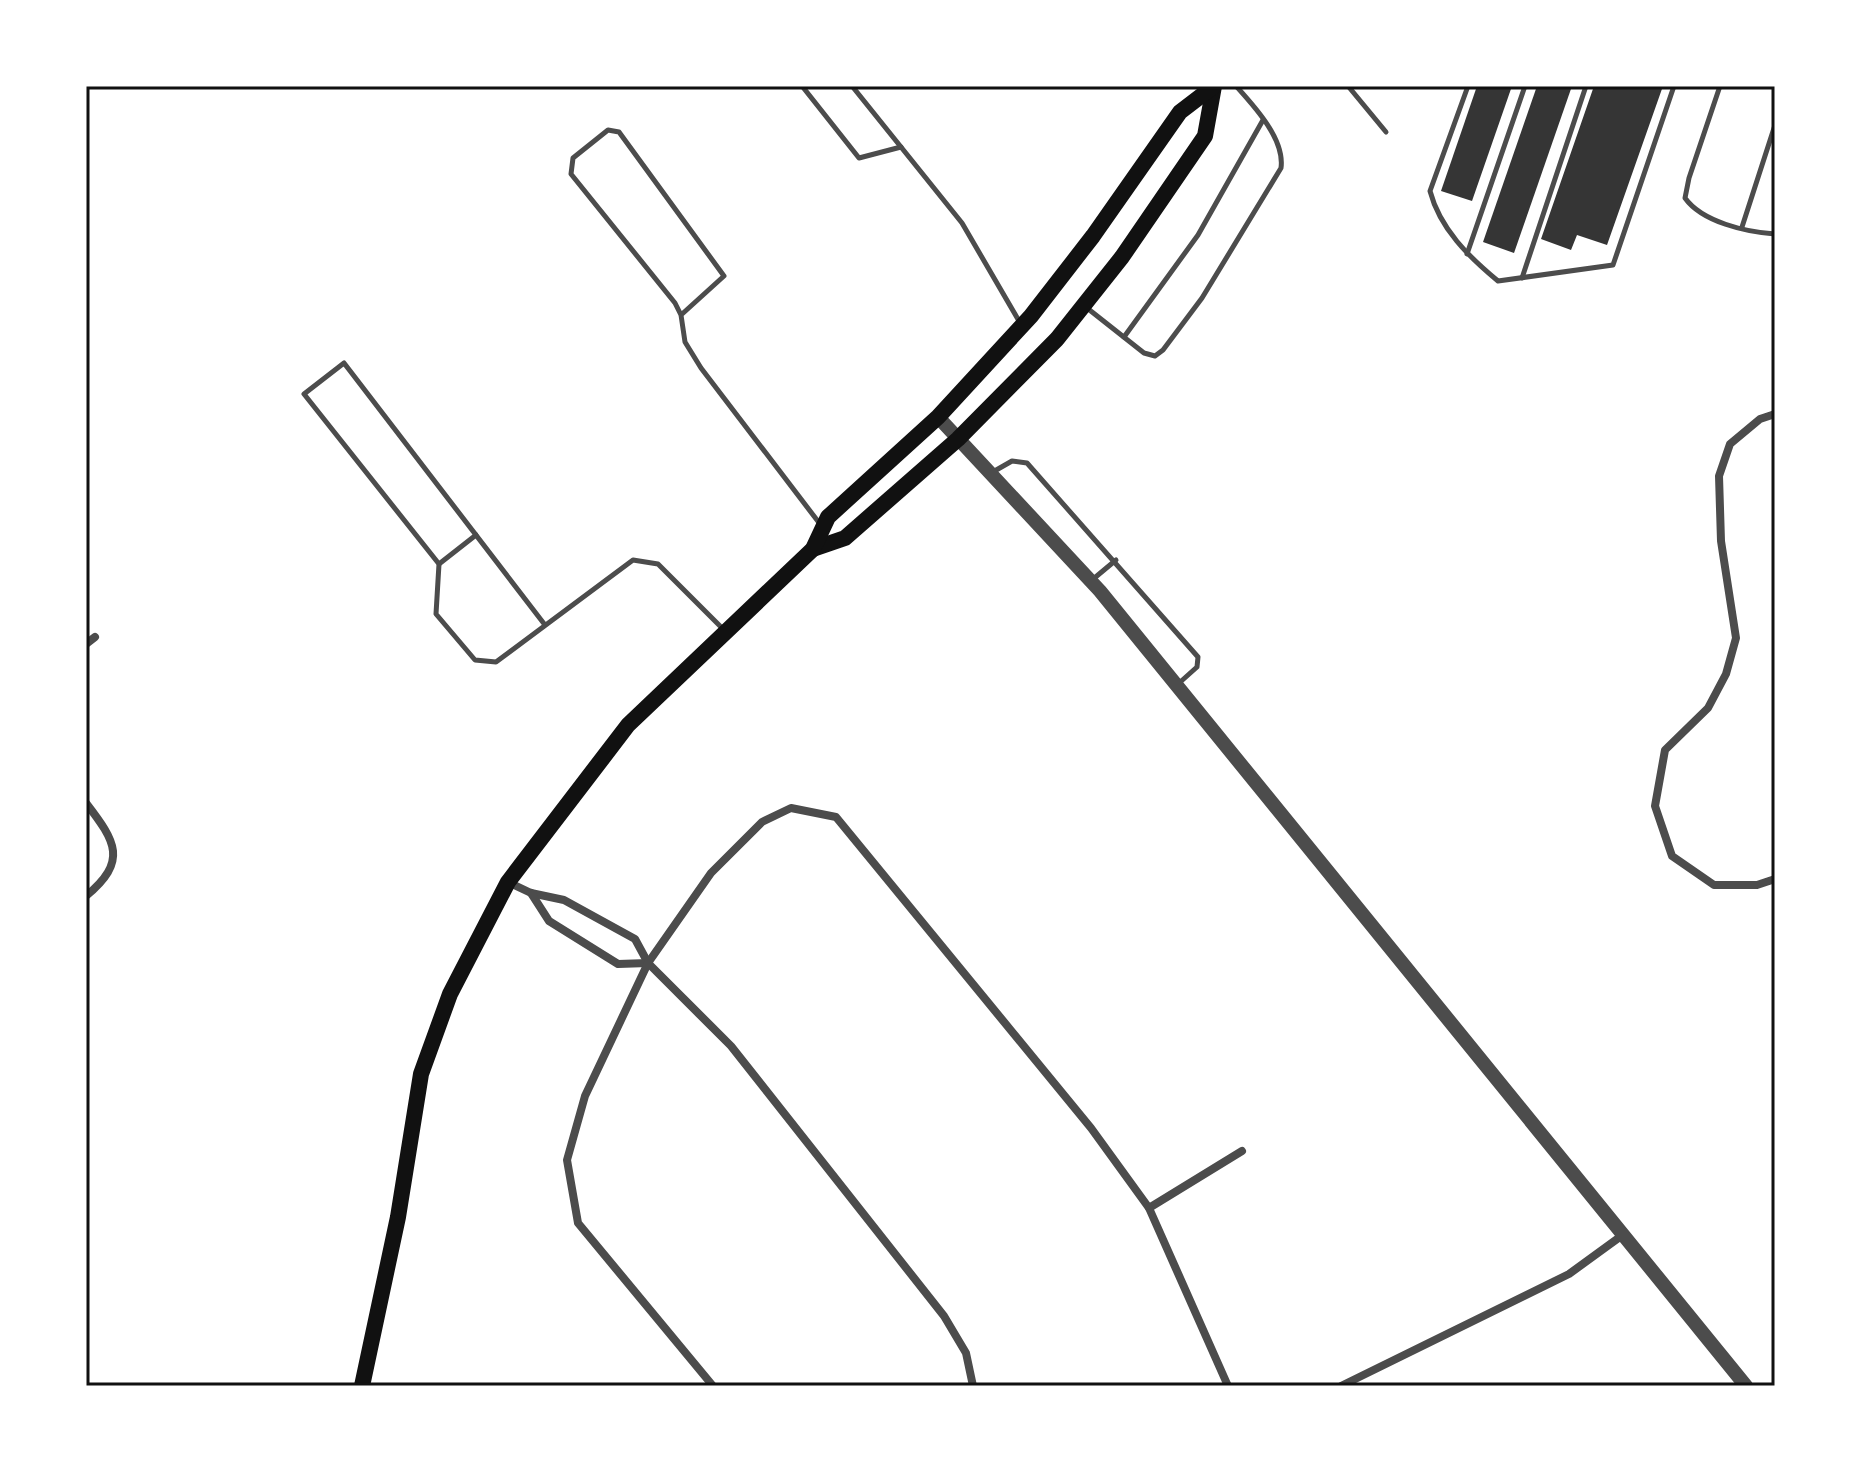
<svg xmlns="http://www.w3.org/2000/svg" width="1861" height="1472" viewBox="0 0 1861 1472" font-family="Montserrat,sans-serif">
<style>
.building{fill:#353535}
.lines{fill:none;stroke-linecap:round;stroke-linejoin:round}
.service{stroke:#4c4c4c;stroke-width:5}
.minor{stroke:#4c4c4c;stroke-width:8}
.tertiary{stroke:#4c4c4c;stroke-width:14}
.primary{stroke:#111;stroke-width:16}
.neatline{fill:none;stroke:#111;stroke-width:3}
</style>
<rect width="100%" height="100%" fill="#fff"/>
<g class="building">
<path d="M1477,86H1512L1472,201L1441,191Z"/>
<path d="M1537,86H1572L1514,253L1483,242Z"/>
<path d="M1594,86H1663L1607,245L1577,235L1571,250L1541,239Z"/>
</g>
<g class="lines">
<g class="service">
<path d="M802,86L859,158L901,147"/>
<path d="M852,86L962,223L1019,321"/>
<path d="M1348,86L1386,132"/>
<path d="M1468,86L1430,191C1440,229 1469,257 1498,281L1613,265L1674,86"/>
<path d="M1720,86L1689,178L1685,198C1702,222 1746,232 1775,234"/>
<path d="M1742,227L1775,125"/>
<path d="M1467,254L1525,86"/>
<path d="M1522,278L1586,86"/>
<path d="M1087,308L1144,353L1155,356L1163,350L1202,298L1281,168C1285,139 1254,106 1236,86"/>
<path d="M681,315L724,276L619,132L608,130L573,158L571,174L675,303L681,315L685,342L701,368L820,524"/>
<path d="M1124,337L1198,235L1263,120"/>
<path d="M991,473L1012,461L1027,463L1198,657L1197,667L1178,684"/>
<path d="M439,564L476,535"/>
<path d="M1092,580L1116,560"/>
<path d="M545,625L344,363L304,394L439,564L436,614L475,660L496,662L633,560L658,564L724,630"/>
</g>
<g class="minor">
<path d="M1775,414L1760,419L1730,444L1719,476L1721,541L1736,638L1726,674L1708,708L1665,750L1655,806L1672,856L1714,885H1757L1775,879"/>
<path d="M86,644L95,637"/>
<path d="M86,803C116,842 128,861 86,896"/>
<path d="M508,882L531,893L564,900L635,939L648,963L731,1046L944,1316L966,1353L973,1386"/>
<path d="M531,893L549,921L618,964L648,963"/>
<path d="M1149,1208L1242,1151"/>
<path d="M713,1386L578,1223L567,1160L585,1096L648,963L711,873L762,822L791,808L836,817L1091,1128L1149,1208L1228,1386"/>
<path d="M1341,1386L1569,1274L1624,1234"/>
</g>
<path class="tertiary" d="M938,417L1100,591L1746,1386"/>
<g class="primary">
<path d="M813,549L845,538L958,439L1057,339L1122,257L1205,136L1214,86"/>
<path d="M362,1386L398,1217L421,1074L450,994L508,882L628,725L813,549L828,517L938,417L1031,316L1093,236L1180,112L1214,86"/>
</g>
</g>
<rect width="1861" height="1472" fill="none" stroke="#ffffff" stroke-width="176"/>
<rect x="88" y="88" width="1685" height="1296" class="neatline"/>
</svg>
